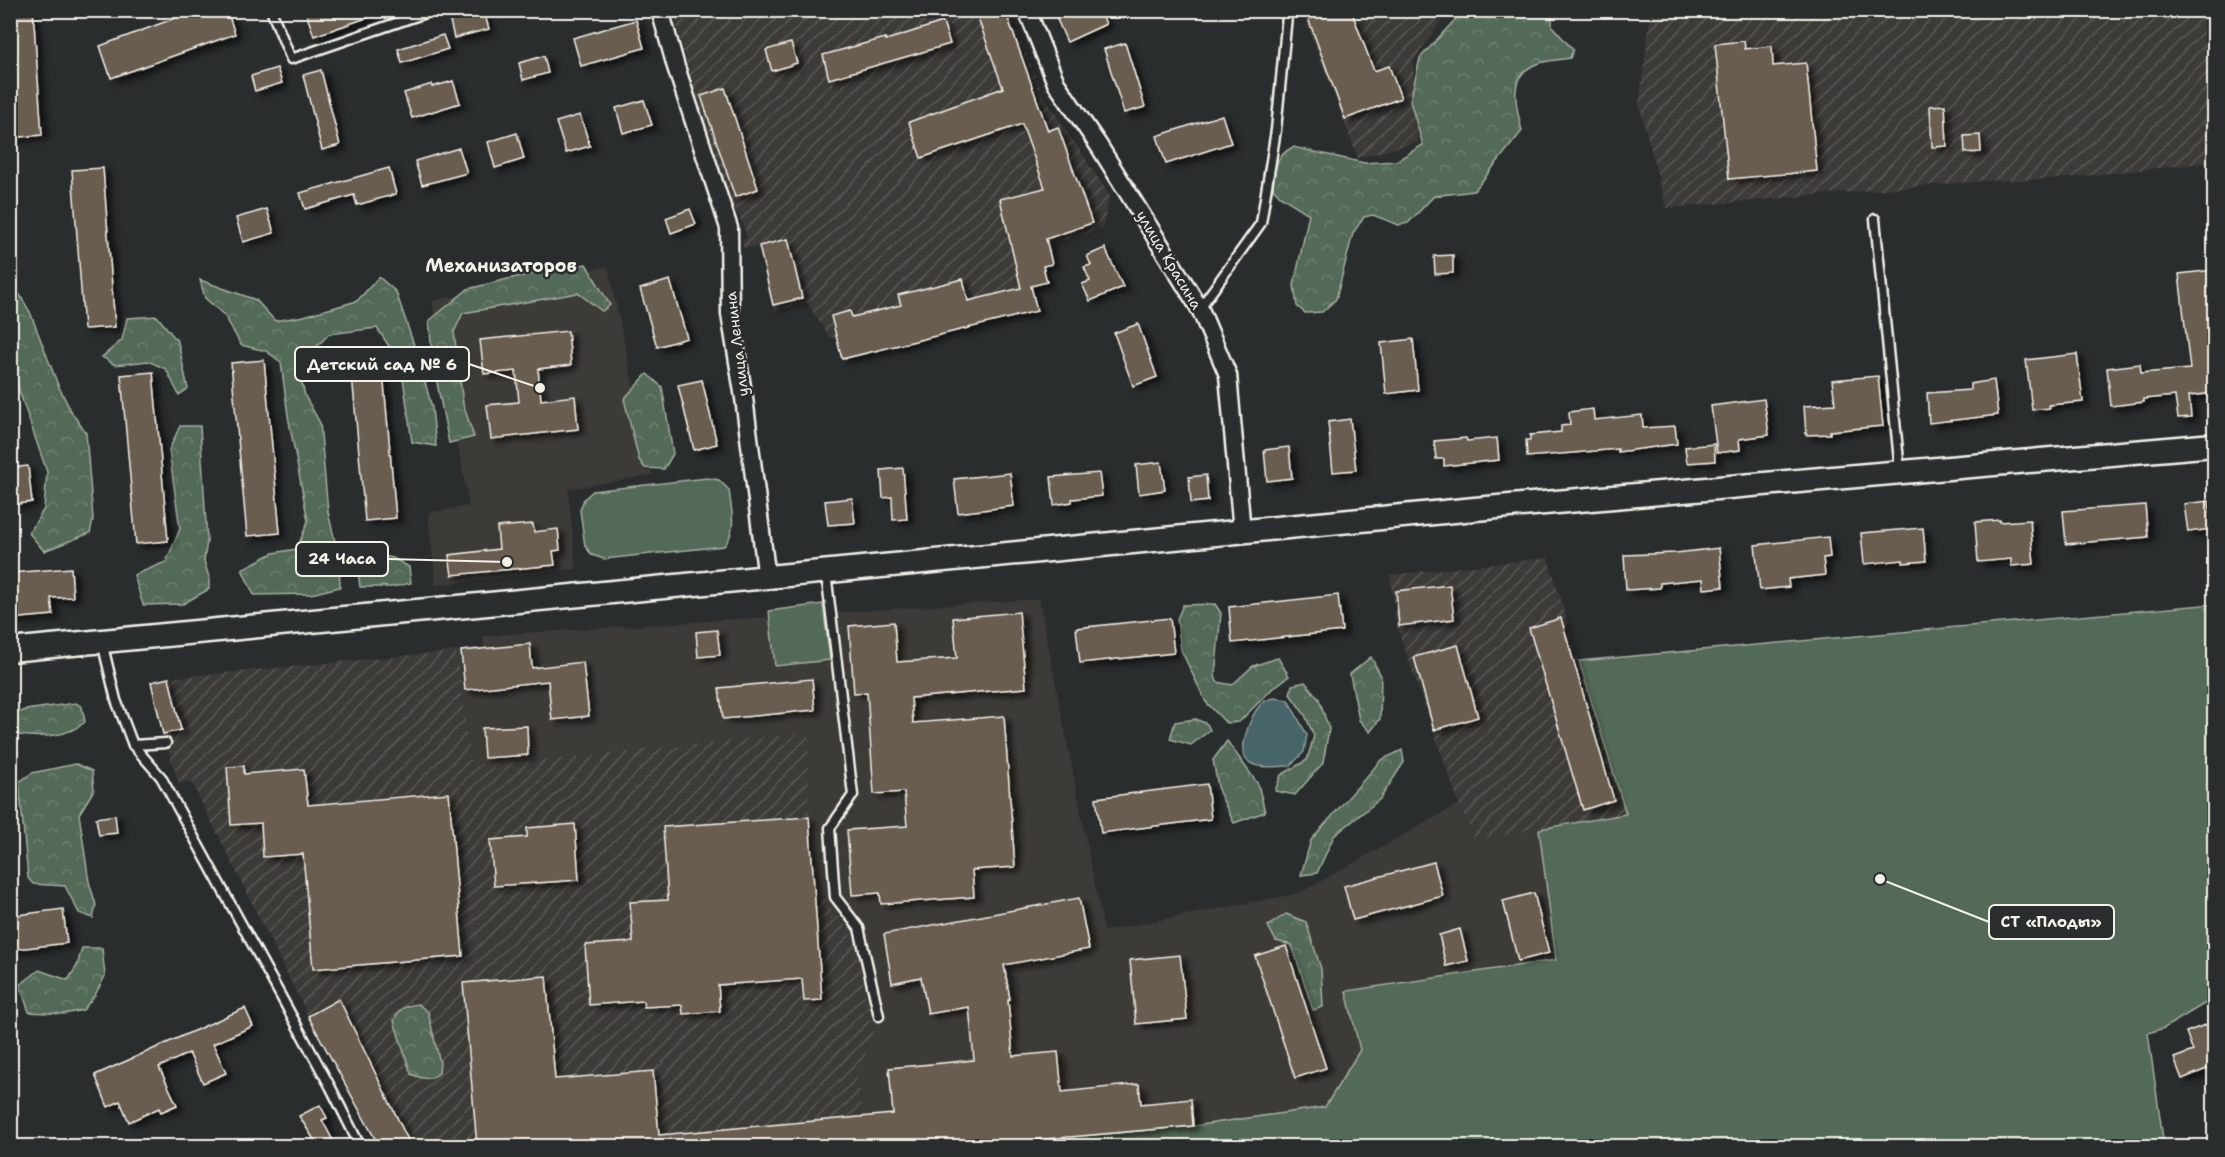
<svg xmlns="http://www.w3.org/2000/svg" width="2225" height="1157" viewBox="0 0 2225 1157" font-family="'Shantell Sans',sans-serif">
<style>
.built{fill:#3d3b38}
.industrial{fill:url(#industrial-furrows)}
.green{fill:#536b58;stroke:#a4aea0;stroke-width:1.5}
.forest{fill:url(#forest-crowns);stroke:#a4aea0;stroke-width:1.5}
.water{fill:#476568;stroke:#8c9d9b;stroke-width:1.5}
.building{fill:#695d50;stroke:#f4f1e8;stroke-width:1.5;filter:url(#shadow)}
.lines{fill:none;stroke-linecap:round;stroke-linejoin:round}
.lane-casing{stroke:#f4f1e8;stroke-width:13}
.street-casing{stroke:#f4f1e8;stroke-width:21}
.secondary-casing{stroke:#f4f1e8;stroke-width:27}
.lane{stroke:#2a2d2e;stroke-width:8}
.street{stroke:#2a2d2e;stroke-width:16}
.secondary{stroke:#2a2d2e;stroke-width:22}
.labels{text-anchor:middle;stroke-width:5;stroke-linejoin:round;paint-order:stroke}
.street-label{font-size:15px;fill:#f4f1e8;stroke:#2a2d2e}
.quarter-label{font-size:18px;font-weight:bold;fill:#f4f1e8;stroke:#2a2d2e}
.leader{fill:none;stroke:#f4f1e8;stroke-width:2}
.callout-dot{fill:#f4f1e8;stroke:#2a2d2e;stroke-width:2}
.callout{fill:#2a2d2e;stroke:#f4f1e8;stroke-width:2}
.callout-label{font-size:16px;text-anchor:middle;font-weight:bold;fill:#f4f1e8}
</style>
<defs>
<pattern id="industrial-furrows" width="10" height="10" patternUnits="userSpaceOnUse" patternTransform="scale(1.5)"><rect width="10" height="10" fill="#3d3b38"/><path d="M-1 1l2-2M0 10L10 0M9 11l2-2" fill="none" stroke="#5a5855"/></pattern>
<pattern id="forest-crowns" width="20" height="18" patternUnits="userSpaceOnUse" patternTransform="scale(1.5)"><rect width="20" height="18" fill="#536b58"/><path d="M2 6a3 3 0 1 1 6 0M12 15a3 3 0 1 1 6 0" fill="none" stroke="#6c8170"/></pattern>
<filter id="shadow"><feDropShadow dx="6" dy="4" stdDeviation="3" flood-color="#0009"/></filter>
</defs>
<rect width="100%" height="100%" fill="#2a2d2e"/>
<filter id="ink" filterUnits="userSpaceOnUse"><feTurbulence type="fractalNoise" baseFrequency=".0167" numOctaves="2"/><feDisplacementMap in="SourceGraphic" scale="12" xChannelSelector="R" yChannelSelector="G"/><feConvolveMatrix kernelMatrix="1 2 1 2 8 2 1 2 1" color-interpolation-filters="sRGB"/></filter>
<g filter="url(#ink)">
<g class="built">
<path d="M608,266L652,475L568,489L576,569L436,585L428,513L469,506L432,301Z"/>
<path d="M1039,599L1104,931L1300,893L1459,804L1475,840L1539,829L1557,960L1346,991L1360,1050L1325,1107L1193,1126L968,1146H866L858,1076L853,937L814,885L809,817L569,758L471,764L456,651L484,648L483,636Z"/>
</g>
<g class="industrial">
<path d="M673,11H1009L1044,97L1110,196L1102,229L1047,245L1043,266L1047,282L1031,286L1037,311L842,359L837,337L830,338L807,303L775,311L759,246L744,249L742,240L747,238L743,224L730,200L691,80Z"/>
<path d="M1302,11H1448L1413,62L1418,142L1358,158Z"/>
<path d="M1651,11H2214V162L2057,179L1982,181L1666,208L1639,104Z"/>
<path d="M1548,558L1626,814L1475,840L1459,804L1397,627L1390,575Z"/>
<path d="M456,651L471,764L569,758L808,733L809,817L814,885L853,937L873,1034L858,1076L866,1146H379L308,1016L191,781L179,784L163,734L151,682L169,678Z"/>
</g>
<g class="green">
<path d="M707,478L719,480L729,490C731,510 738,530 724,546L604,559L592,555L585,546L580,510L584,499L593,491Z"/>
<path d="M823,604L830,660L775,666L769,611Z"/>
<path d="M2214,604V929L2211,931L2214,942V998L2164,1028L2148,1033L2164,1146H968L1193,1126L1325,1107L1360,1050L1346,991L1556,960L1539,829L1626,814L1579,661Z"/>
</g>
<g class="forest">
<path d="M1463,11H1552V26L1573,50L1570,58C1559,60 1542,60 1532,66C1507,79 1517,109 1522,131L1474,191L1434,196L1408,223L1399,225L1373,215L1364,217L1353,233L1336,299L1322,312L1305,313L1297,306L1294,285L1309,214L1280,196L1273,188C1275,169 1274,157 1293,147L1364,163L1396,161L1423,145L1410,101L1420,58Z"/>
<path d="M586,264L610,305L602,311L578,293L463,313L454,332L463,404L474,437L449,443L433,363L429,321L468,289L516,277Z"/>
<path d="M379,277L396,292L419,360L432,408L436,446L412,442L401,364L377,328L329,334L298,366L305,396L320,423L328,512L339,558L340,587L311,594L254,595L242,569L273,553L297,549L308,521L288,416L281,362L266,351L241,345L225,316L205,298L200,280L256,300L275,321L304,316L357,301Z"/>
<path d="M10,278L30,312L58,385L72,413L86,433L93,519L90,533L44,551L29,533L44,509L47,472L11,367Z"/>
<path d="M157,316L178,342L188,389L179,395L166,369L148,361L115,365L102,357L122,340L127,318Z"/>
<path d="M647,374L662,387L673,454L664,469L645,468L639,460L624,399Z"/>
<path d="M180,426H200L207,541L204,561L209,577V589L183,604L143,605L134,575L166,562L180,529L169,450Z"/>
<path d="M364,553L393,558L409,567L411,583L392,587H360L357,563Z"/>
<path d="M1215,604L1221,613L1215,676L1217,682L1232,685L1253,666L1278,658L1289,676L1272,689L1239,722L1226,723L1206,702L1181,650L1177,619L1183,605Z"/>
<path d="M1371,657L1381,676L1380,719L1370,732L1359,720L1350,674Z"/>
<path d="M1305,682L1319,699L1329,729L1323,763L1295,795L1275,791L1281,775L1307,760L1314,736L1305,715L1290,694L1292,685Z"/>
<path d="M76,703L82,707L85,722C68,737 40,738 19,735L14,714L25,710Z"/>
<path d="M1196,719L1207,724L1210,730L1191,745L1170,739L1175,722Z"/>
<path d="M1227,741L1258,784L1265,812L1234,823L1219,792L1213,760Z"/>
<path d="M1402,750L1404,762L1380,799L1334,836L1317,873L1301,875L1311,840L1381,760Z"/>
<path d="M76,764L92,771L94,790L79,814L89,882L96,905L93,918L79,913L65,886L33,884L28,878L19,782L32,773Z"/>
<path d="M1286,914L1306,922L1321,969L1323,1007L1313,1010L1292,945L1276,941L1268,926Z"/>
<path d="M82,948H102L105,976L95,995L83,1010L64,1014L29,1012L20,985L39,970L68,980L77,966Z"/>
<path d="M418,1004L428,1012L440,1063L439,1073C429,1081 423,1079 411,1074L394,1021C399,1008 404,1006 418,1004Z"/>
</g>
<path class="water" d="M1274,698L1288,700L1307,735L1304,752L1290,766C1278,766 1256,770 1248,761C1236,749 1252,714 1261,704C1264,701 1270,699 1274,698Z"/>
<g class="building">
<path d="M10,10H33L42,135L10,138Z"/>
<path d="M197,10H227L235,34L111,78L100,46Z"/>
<path d="M305,10H380L381,13L314,36Z"/>
<path d="M975,10H1005L1048,131L1058,127L1092,223L1046,239L1052,264L1043,266L1047,282L1031,286L1037,311L842,359L831,316L850,311L852,317L901,305L898,295L963,279L968,301L1021,288L1000,199L1045,188L1022,124L921,158L909,122L1003,88Z"/>
<path d="M1070,10H1100L1106,24L1067,42L1056,17Z"/>
<path d="M1305,10H1351L1374,71L1389,66L1401,98L1345,119Z"/>
<path d="M484,12L489,29L454,38L450,21Z"/>
<path d="M636,20L644,48L581,66L573,38Z"/>
<path d="M943,22L950,44L829,79L823,55L885,38L886,40Z"/>
<path d="M443,35L448,49L402,63L398,49Z"/>
<path d="M1744,41L1745,49L1772,46L1773,66L1806,63L1817,171L1729,179L1715,44Z"/>
<path d="M791,43L797,63L772,71L766,50Z"/>
<path d="M1125,43L1145,107L1124,113L1104,49Z"/>
<path d="M544,56L548,73L523,80L519,63Z"/>
<path d="M277,68L282,83L255,91L251,76Z"/>
<path d="M321,70L340,145L322,150L303,75Z"/>
<path d="M453,81L460,103L412,118L404,93L432,84V87Z"/>
<path d="M725,88L758,189L735,197L701,96Z"/>
<path d="M644,100L652,125L623,133L616,108Z"/>
<path d="M1945,105L1947,146L1932,147L1930,106Z"/>
<path d="M580,115L590,146L566,153L556,122Z"/>
<path d="M1222,115L1231,143L1166,164L1157,136Z"/>
<path d="M517,133L524,159L495,168L488,142Z"/>
<path d="M1980,135L1981,152L1965,153L1964,136Z"/>
<path d="M459,148L467,173L422,185L415,161Z"/>
<path d="M103,168L115,327L84,329L72,170Z"/>
<path d="M389,168L396,194L357,205L354,195L305,209L300,193Z"/>
<path d="M267,209L274,233L243,242L236,218Z"/>
<path d="M690,209L696,224L671,233L666,218Z"/>
<path d="M788,239L802,298L773,305L759,246Z"/>
<path d="M1105,248L1123,287L1090,301L1082,284L1090,281L1084,267L1091,265L1087,256Z"/>
<path d="M1453,255V273L1435,274L1434,256Z"/>
<path d="M2214,270V393L2189,396L2191,417L2178,418L2175,396L2144,399V402L2111,406L2107,368L2140,364L2141,373L2190,369L2179,274Z"/>
<path d="M670,280L687,338L657,347L640,289Z"/>
<path d="M1138,324L1157,377L1133,386L1114,333Z"/>
<path d="M568,331L571,365L538,369L541,400L575,396L578,429L491,439L487,405L519,402L516,371L484,374L480,340Z"/>
<path d="M1413,339L1418,390L1386,394L1381,343Z"/>
<path d="M381,350L396,518L365,521L350,352Z"/>
<path d="M2077,354L2083,402L2049,405L2050,408L2032,410L2026,360Z"/>
<path d="M264,360L280,533L247,536L231,363Z"/>
<path d="M153,372L168,541L136,544L121,375Z"/>
<path d="M1878,376L1883,426L1830,431V434L1806,435L1804,406L1835,404L1832,380Z"/>
<path d="M702,380L717,444L694,450L678,385Z"/>
<path d="M1994,380L1998,415L1929,423L1927,393L1970,390V384Z"/>
<path d="M1764,399L1769,435L1739,439L1740,450L1717,453L1711,406Z"/>
<path d="M1593,409L1594,420L1642,415L1643,428L1675,426L1677,444L1618,452V449L1527,457L1526,440H1530V435L1561,432V426L1570,425L1569,412Z"/>
<path d="M1350,419L1356,470L1333,472L1328,422Z"/>
<path d="M1466,438L1467,441L1497,438L1499,460L1444,466V459H1436L1434,441Z"/>
<path d="M1714,444L1715,461L1687,463L1685,447Z"/>
<path d="M1289,447L1292,478L1267,481L1264,450Z"/>
<path d="M1161,462L1165,490L1139,494L1136,465Z"/>
<path d="M28,466L32,502L10,505V468Z"/>
<path d="M903,468L907,519L893,520L892,497L883,498L881,470Z"/>
<path d="M1010,473L1014,506L958,513L954,479Z"/>
<path d="M1099,473L1102,496L1072,499V502L1054,505L1051,477Z"/>
<path d="M1206,475L1208,501L1191,503L1189,477Z"/>
<path d="M852,498L855,523L828,525L825,501Z"/>
<path d="M2209,501L2212,529L2188,532L2184,504Z"/>
<path d="M2145,505L2148,537L2066,544L2063,511Z"/>
<path d="M2000,520V522L2030,520L2034,564L2011,566V559L1978,562L1975,522Z"/>
<path d="M533,524L534,532L558,529L560,550L553,551L555,565L452,575L449,555L499,549L497,527Z"/>
<path d="M1923,528L1926,561L1903,563V560L1864,564L1861,533Z"/>
<path d="M1828,537L1830,557L1823,558L1825,575L1788,579L1789,587L1760,590L1755,545Z"/>
<path d="M1719,548L1723,587L1704,589L1703,579L1660,583V588L1626,590L1624,555L1676,553Z"/>
<path d="M71,568L73,597L51,598L53,615L10,619V573Z"/>
<path d="M1450,585L1454,619L1399,626L1396,591Z"/>
<path d="M1338,595L1342,631L1232,643L1229,607Z"/>
<path d="M1019,612L1026,688L911,698L913,723L1004,716L1015,867L972,870L974,897L881,904L880,893L852,895L847,830L907,826L904,792L874,794L867,692L854,693L849,626L894,622L897,662L957,658L953,618Z"/>
<path d="M1170,618L1174,653L1080,663L1076,628Z"/>
<path d="M1561,618L1614,800L1583,810L1529,628Z"/>
<path d="M717,630L720,655L698,657L696,632Z"/>
<path d="M530,644L532,668L583,662L589,716L552,720L548,681L465,690L461,651Z"/>
<path d="M1458,645L1478,717L1434,730L1414,657Z"/>
<path d="M169,678L181,730L163,734L151,682Z"/>
<path d="M812,679L815,710L723,719L719,688Z"/>
<path d="M527,726L528,755L484,758L482,728Z"/>
<path d="M244,766V774L304,769L308,805L449,793L463,956L313,969L303,854L263,857L261,823L231,825L227,767Z"/>
<path d="M1207,784L1211,819L1101,833L1096,798Z"/>
<path d="M115,815L117,833L99,835L96,818Z"/>
<path d="M809,817L822,1000L804,1001L802,979L718,985L720,1011L683,1014L682,1005L644,1007L643,1001L589,1005L585,945L633,942L630,902L668,900L663,827Z"/>
<path d="M575,824L579,880L494,886L490,840L527,837V828Z"/>
<path d="M1434,862L1443,896L1353,920L1344,886Z"/>
<path d="M1534,893L1549,953L1518,961L1503,901Z"/>
<path d="M1079,898L1089,949L1004,965L1010,999L1008,1000L1013,1056L1058,1052L1062,1092L1139,1084L1141,1104L1191,1099L1193,1126L968,1146H477L463,983L546,976L555,1079L653,1071L659,1135L893,1114L889,1068L974,1060L969,1007L928,1014L921,977L892,983L884,934Z"/>
<path d="M63,909L67,943L10,950V916Z"/>
<path d="M1460,929L1468,961L1446,966L1439,935Z"/>
<path d="M1286,946L1326,1068L1295,1078L1255,956Z"/>
<path d="M1180,955L1187,1019L1136,1024L1130,960Z"/>
<path d="M339,999L411,1146H379L308,1016Z"/>
<path d="M245,1008L253,1026L213,1044L226,1073L203,1083L189,1053L159,1067L177,1105L161,1112L159,1108L129,1122L120,1101L108,1107L95,1075Z"/>
<path d="M2208,1024L2214,1041V1066L2182,1079L2174,1058L2193,1051L2186,1032Z"/>
<path d="M320,1105L327,1118L322,1120L336,1146H318L299,1116Z"/>
</g>
<g class="lines">
<defs>
<g id="lane">
<path d="M271,10L291,59L434,10"/>
<path d="M1875,219L1900,471"/>
<path d="M1200,308L1261,223L1276,130L1287,16L1286,10"/>
<path d="M826,573L853,795L830,828L835,897L859,928L879,1016"/>
<path d="M102,642L116,700L133,745L161,777L331,1088L360,1146"/>
<path d="M133,745L166,743"/>
</g>
<g id="street">
<path d="M660,10L676,67L729,228L730,314L744,398L767,579"/>
<path d="M1027,10L1056,83L1099,146L1200,309L1228,375L1242,532"/>
</g>
<path id="secondary" d="M10,650L1475,509L2214,445"/>
</defs>
<use href="#lane" class="lane-casing"/>
<use href="#street" class="street-casing"/>
<use href="#secondary" class="secondary-casing"/>
<use href="#lane" class="lane"/>
<use href="#street" class="street"/>
<use href="#secondary" class="secondary"/>
</g>
</g>
<g class="labels">
<g class="street-label">
<text transform="translate(1169 260) rotate(59)" y="5">улица Красина</text>
<text transform="translate(737 344) rotate(-97)" y="5">улица Ленина</text>
</g>
<g class="quarter-label">
<text x="501" y="272">Механизаторов</text>
</g>
</g>
<path class="leader" d="M540 388L469 364M507 562L388 559M1880 879L1989 922"/>
<g class="callout-dot">
<circle cx="540" cy="388" r="6"/>
<circle cx="507" cy="562" r="6"/>
<circle cx="1880" cy="879" r="6"/>
</g>
<g class="callout">
<rect x="295" y="347" width="174" height="34" rx="6"/>
<rect x="296" y="542" width="92" height="34" rx="6"/>
<rect x="1989" y="905" width="125" height="34" rx="6"/>
</g>
<g class="callout-label">
<text x="382" y="370">Детский сад № 6</text>
<text x="342" y="564">24 Часа</text>
<text x="2051" y="927">СТ «Плоды»</text>
</g>
<rect width="2225" height="1157" fill="none" stroke="#2a2d2e" stroke-width="36"/>
<rect x="18" y="18" width="2189" height="1121" fill="none" stroke="#f4f1e8" stroke-width="2" filter="url(#ink)"/>
</svg>
